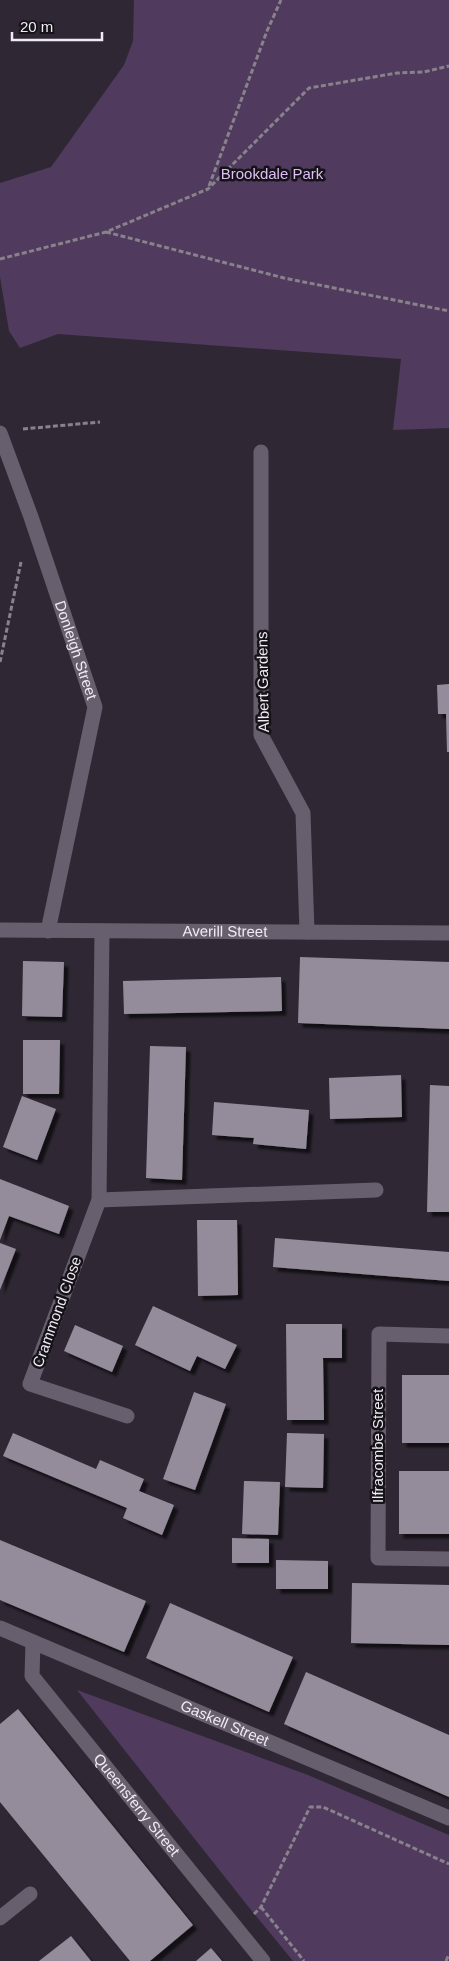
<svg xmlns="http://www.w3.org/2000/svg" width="449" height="1961" viewBox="0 0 449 1961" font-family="Helvetica,sans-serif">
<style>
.green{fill:#503a5e}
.building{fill:#958c9b;filter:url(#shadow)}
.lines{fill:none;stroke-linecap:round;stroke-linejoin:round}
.path{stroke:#88828c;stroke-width:3;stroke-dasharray:5 2.5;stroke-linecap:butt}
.street{stroke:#675f6d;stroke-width:15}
.labels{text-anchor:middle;stroke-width:5;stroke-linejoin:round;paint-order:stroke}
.park-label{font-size:15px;fill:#debef3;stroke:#151218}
.street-label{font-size:15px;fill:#efeaf3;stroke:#151218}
</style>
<defs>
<filter id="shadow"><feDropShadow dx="4.5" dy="4.5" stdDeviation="1" flood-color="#0009"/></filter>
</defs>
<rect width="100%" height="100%" fill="#2f2834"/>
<g class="green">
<path d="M134,0H449V428L393,430L401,359L58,334L20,348L9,331L0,277V183L51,167L124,65L133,41Z"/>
<path d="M77,1690L308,1775L449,1835V1961H293L247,1905Z"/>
</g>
<g class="building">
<path d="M449,684V752H447L446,714H438L437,685Z"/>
<path d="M300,957L449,962V1029L298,1023Z"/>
<path d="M23,961L64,962L62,1017L22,1016Z"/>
<path d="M281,977L282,1011L124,1014L123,981Z"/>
<path d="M23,1040H60L59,1094H23Z"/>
<path d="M150,1046L186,1047L182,1180L146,1178Z"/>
<path d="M401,1075L402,1117L330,1119L329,1078Z"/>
<path d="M430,1085L449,1086V1212H427Z"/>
<path d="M22,1096L56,1109L37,1160L3,1147Z"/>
<path d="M214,1102L309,1110L306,1149L253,1144L254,1138L212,1135Z"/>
<path d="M0,1179L69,1206L59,1234L9,1216L0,1240Z"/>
<path d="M197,1220H237L238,1295L198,1296Z"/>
<path d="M275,1238L449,1252V1281L273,1267Z"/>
<path d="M0,1243L16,1249L0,1290Z"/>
<path d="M153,1306L237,1345L225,1369L197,1356L190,1371L135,1345Z"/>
<path d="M286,1324H342V1358H323L324,1420H287Z"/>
<path d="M75,1325L123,1346L112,1372L64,1351Z"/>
<rect x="402" y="1375" width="47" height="68"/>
<path d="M194,1392L226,1404L195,1490L163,1479Z"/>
<path d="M13,1433L96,1469L100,1460L144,1479L139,1491L174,1505L162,1535L123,1518L127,1508L3,1456Z"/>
<path d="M287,1433L324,1434L323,1488L285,1487Z"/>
<rect x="399" y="1471" width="50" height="63"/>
<path d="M244,1481L280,1482L278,1535L242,1534Z"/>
<path d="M232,1538L269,1539V1563H232Z"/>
<path d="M0,1540L146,1601L124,1652L0,1600Z"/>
<path d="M276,1560L328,1561V1589H276Z"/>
<path d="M352,1583L449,1585V1645L351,1643Z"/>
<path d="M170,1603L293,1657L269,1712L146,1658Z"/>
<path d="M306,1672L449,1735V1797L284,1724Z"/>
<path d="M18,1709L193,1925L150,1961H130L0,1802V1724Z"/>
<path d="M71,1936L91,1961H39Z"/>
<path d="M211,1948L222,1961H196Z"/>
</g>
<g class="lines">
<g class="path">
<path d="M209,186L267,31L281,0"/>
<path d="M106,232L284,278L449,311"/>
<path d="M0,259L106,232L208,189L309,88L397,73L424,72L449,66"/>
<path d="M23,429L100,422"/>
<path d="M0,662L21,562"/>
<path d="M261,1907L304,1961"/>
<path d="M254,1914L261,1907L310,1807H323L449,1864"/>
<path d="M446,1961L449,1954"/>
</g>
<g class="street">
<path id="s1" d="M0,433L31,517L95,707L48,931"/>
<path d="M261,452V735L303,813L307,932"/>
<path id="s2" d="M0,930L449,933"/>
<path d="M102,931L99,1200L30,1384L127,1416"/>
<path d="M99,1200L376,1190"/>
<path d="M449,1336L379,1334L378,1558L449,1559"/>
<path id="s3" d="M0,1628L449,1818"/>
<path id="s4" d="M33,1642L32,1676L263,1961"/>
<path d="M0,1918L30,1894"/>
</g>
</g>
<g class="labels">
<g class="park-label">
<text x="272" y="179">Brookdale Park</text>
</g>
<g class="street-label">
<text dy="5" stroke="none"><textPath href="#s1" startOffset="230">Donleigh Street</textPath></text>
<text transform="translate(263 682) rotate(-91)" y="5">Albert Gardens</text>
<text dy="5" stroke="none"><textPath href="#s2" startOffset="225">Averill Street</textPath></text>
<text transform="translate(57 1312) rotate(-70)" y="5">Crammond Close</text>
<text transform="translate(378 1446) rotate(-90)" y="5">Ilfracombe Street</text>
<text dy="5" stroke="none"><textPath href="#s3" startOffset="244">Gaskell Street</textPath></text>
<text dy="5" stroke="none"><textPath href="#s4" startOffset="200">Queensferry Street</textPath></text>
</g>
</g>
<path d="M12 32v8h90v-8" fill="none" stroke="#efeaf3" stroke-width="2.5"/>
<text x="20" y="32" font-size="15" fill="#efeaf3" stroke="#151218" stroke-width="4" paint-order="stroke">20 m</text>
</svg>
